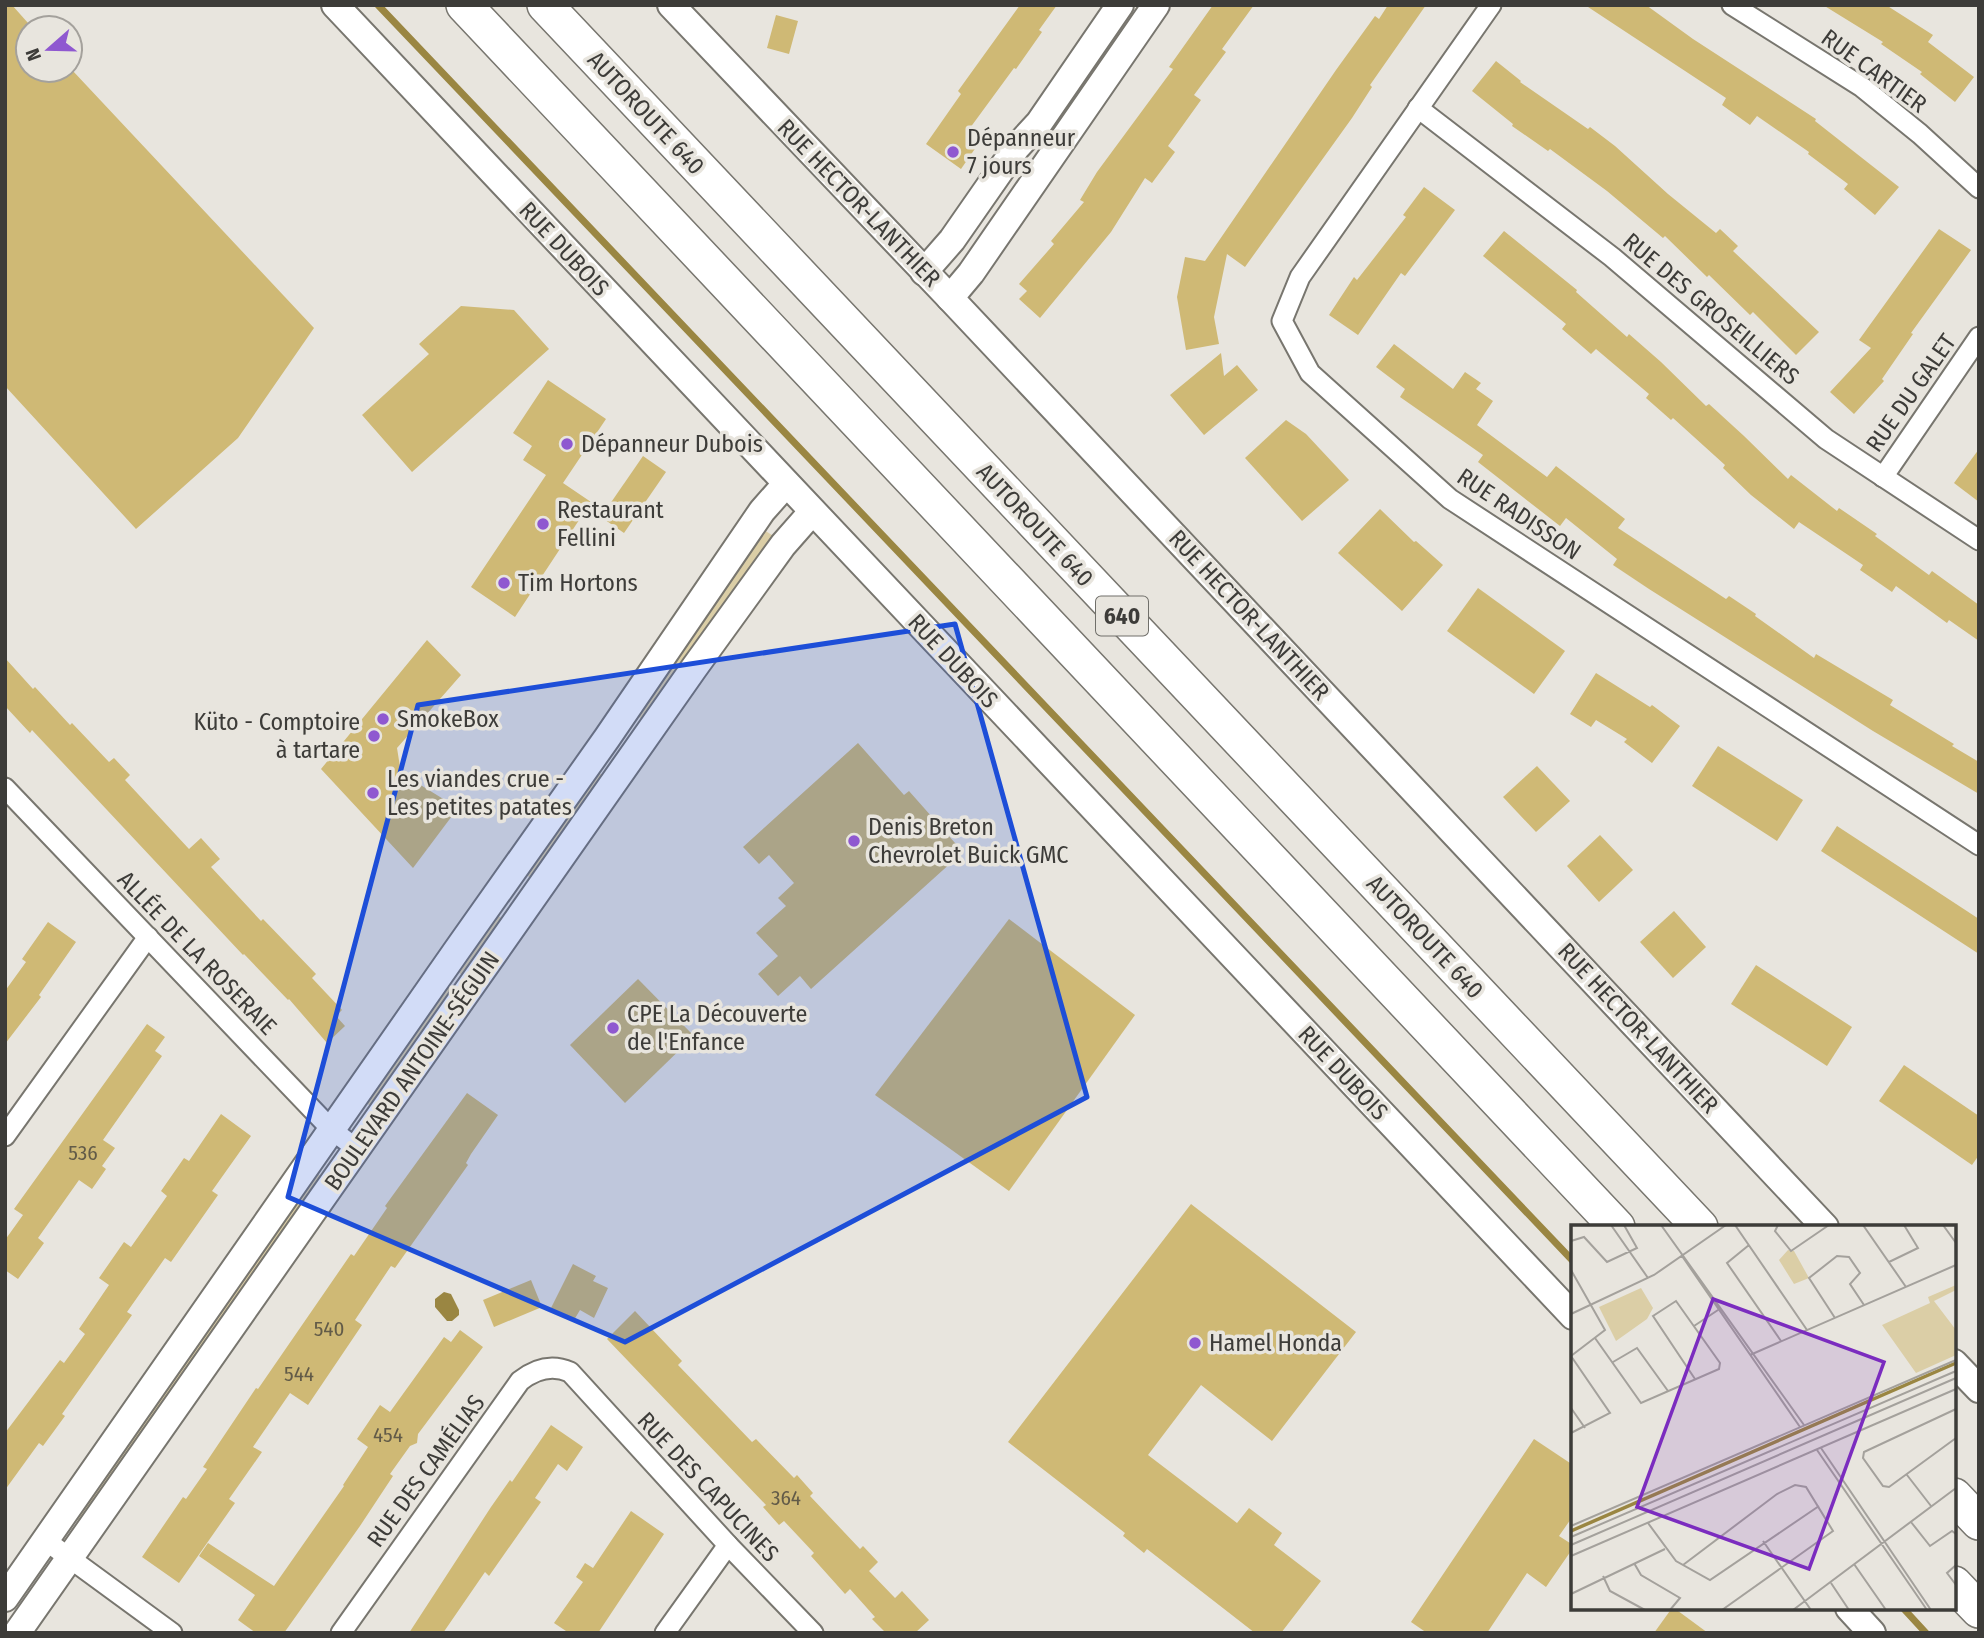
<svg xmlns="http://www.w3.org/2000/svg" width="1984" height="1638" viewBox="0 0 1984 1638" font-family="'Fira Sans Condensed',sans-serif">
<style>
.green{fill:#dbcea6}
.water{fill:#9a8642}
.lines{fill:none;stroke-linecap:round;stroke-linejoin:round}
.stream{stroke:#9a8642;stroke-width:7}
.building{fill:#cfb975}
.street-casing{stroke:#78766f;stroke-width:23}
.secondary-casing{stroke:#78766f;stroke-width:30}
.highway-casing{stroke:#78766f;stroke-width:38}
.street{stroke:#fff;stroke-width:19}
.secondary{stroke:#fff;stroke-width:26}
.highway{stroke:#fff;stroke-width:35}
.marked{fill:#1d4ed8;fill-opacity:0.2;stroke:#1d4ed8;stroke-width:5;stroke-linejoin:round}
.poi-dot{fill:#8f58d0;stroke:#e8e5de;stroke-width:2.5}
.labels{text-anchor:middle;stroke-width:7;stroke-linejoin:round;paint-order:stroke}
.number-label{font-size:21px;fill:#625b48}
.shield{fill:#e8e5de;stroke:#706f6a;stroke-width:2}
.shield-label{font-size:23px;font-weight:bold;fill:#3d3c39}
.street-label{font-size:24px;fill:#3d3c39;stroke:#e8e5de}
.poi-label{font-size:24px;fill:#3d3c39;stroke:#e8e5de;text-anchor:start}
.inset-river{fill:none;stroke:#9a8642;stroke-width:3.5}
.inset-road{fill:none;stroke:#a4a19c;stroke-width:2}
.view{fill:#7b2cbf;fill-opacity:0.15;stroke:#7b2cbf;stroke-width:3.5}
.inset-edge{fill:none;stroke:#3d3c39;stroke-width:3.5}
</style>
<rect width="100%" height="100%" fill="#e8e5de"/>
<g class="green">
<path d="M764,530L775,537L645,722L635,714Z"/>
<path d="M595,770L606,778L534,880L523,873Z"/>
<path d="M495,913L505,921L465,979L456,969Z"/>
<path d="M446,982L455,993L374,1109L364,1101Z"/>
<path d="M314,1171L325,1179L83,1524L72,1516Z"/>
</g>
<path class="water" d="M444,1292L451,1294L459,1310V1315L452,1321H447L435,1307V1299Z"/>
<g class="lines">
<g class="stream">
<path d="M378,5L1573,1261"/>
<path d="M1903,1608L1926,1633"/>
</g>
</g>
<g class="building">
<path d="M5,5H12L28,23V70H72L314,328L238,438L136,529L5,386Z"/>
<path d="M1020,5H1057L1039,30L1042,32L1016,69L1014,68L970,128L983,137L961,169L926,144L961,94L958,91Z"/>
<path d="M1213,5H1254L1222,49L1226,52L1194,95L1201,100L1168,146L1175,152L1152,183L1145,178L1111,232L1040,318L1019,299L1027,291L1019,284L1054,244L1051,241L1084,202L1080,200L1097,172L1173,69L1169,67Z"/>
<path d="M1388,5H1426L1370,85L1372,87L1352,118L1245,267L1227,254L1214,317L1219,344L1186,350L1177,297L1185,257L1205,261L1336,70L1375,16L1379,19Z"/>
<path d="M1585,5H1646L1693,39L1816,119L1815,121L1899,187L1875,215L1844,189L1848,184L1808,154L1809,152L1757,116L1750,125L1722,105L1726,98Z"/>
<path d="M1823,5H1886L1933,35L1928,42L1974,77L1955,102L1920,74L1922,72L1881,44L1883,42Z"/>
<path d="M776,15L798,21L789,54L767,48Z"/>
<path d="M1496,61L1521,81L1520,82L1588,129L1590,127L1615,146L1668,194L1716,233L1720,229L1738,246L1733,251L1819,332L1796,355L1753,312L1750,315L1709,275L1707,277L1665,236L1663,238L1607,191L1550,149L1548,151L1512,126L1513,124L1472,91Z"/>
<path d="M1424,187L1455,210L1405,276L1401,273L1358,335L1329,315L1354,277L1357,280L1406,217L1403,215Z"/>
<path d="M1939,229L1971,250L1911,333L1913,334L1882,379L1884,381L1854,414L1830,392L1871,348L1859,340Z"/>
<path d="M1504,231L1577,290L1576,292L1627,337L1629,334L1661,362L1706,406L1709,404L1744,436L1788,479L1791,475L1837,511L1839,508L1877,534L1875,536L1929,575L1932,571L1979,605V641L1949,620L1947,623L1896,586L1892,592L1860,570L1863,565L1799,522L1794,529L1751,495L1723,468L1725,465L1673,418L1671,420L1646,398L1649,394L1596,349L1591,354L1562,329L1566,324L1483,256Z"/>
<path d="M461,306L514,310L549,349L412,472L362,415L429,354L419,344Z"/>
<path d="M1394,344L1453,389L1465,372L1481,383L1476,389L1493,401L1477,425L1547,477L1556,466L1625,519L1618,528L1726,599L1729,596L1756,614L1755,616L1814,658L1816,654L1893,700L1890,705L1954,744L1952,746L1979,762V794L1873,731L1649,589L1613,565L1617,559L1566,518L1560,526L1478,462L1483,455L1400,397L1405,389L1376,367Z"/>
<path d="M1221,353L1224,376L1237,365L1258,390L1204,435L1170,395Z"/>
<path d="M548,380L606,419L563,483L591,502L515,617L471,587L546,475L523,460L532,446L513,433Z"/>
<path d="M1286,420L1306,434L1349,480L1302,521L1245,458Z"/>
<path d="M1979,449V502L1954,483Z"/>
<path d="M643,456L666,472L624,533L601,517Z"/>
<path d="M1380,509L1414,542L1416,541L1443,565L1402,611L1338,553Z"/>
<path d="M1478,588L1565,651L1534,694L1447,631Z"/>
<path d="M427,640L461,675L397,748L401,773L458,808L413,868L321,769Z"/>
<path d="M5,658L33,689L35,687L70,725L72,723L109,762L114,758L130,775L125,780L189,849L201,838L220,859L211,867L261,921L263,919L316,974L312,978L342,1010L336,1016L345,1026L327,1043L289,999L288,1000L244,954L243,955L32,730L30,733L5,706Z"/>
<path d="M1596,673L1650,707L1652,705L1680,726L1652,763L1624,742L1627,739L1596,720L1591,727L1570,714Z"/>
<path d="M858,743L904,795L909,791L963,852L811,989L800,976L778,996L758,974L778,956L756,933L786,906L778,898L794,883L769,855L759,864L743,847Z"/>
<path d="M1718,746L1803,800L1777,841L1692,786Z"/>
<path d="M1537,766L1570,801L1536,832L1503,797Z"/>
<path d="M1837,826L1979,919V954L1821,851Z"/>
<path d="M1600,835L1633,870L1599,902L1567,866Z"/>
<path d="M1674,911L1706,947L1673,978L1640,942Z"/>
<path d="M1009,919L1135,1015L1009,1191L875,1095Z"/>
<path d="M48,922L76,942L39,995L41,997L5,1044V991L26,962L22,959Z"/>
<path d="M1756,965L1852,1027L1827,1066L1731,1004Z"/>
<path d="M638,979L694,1036L625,1103L570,1045Z"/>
<path d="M147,1024L165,1037L155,1051L162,1056L103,1140L115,1148L102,1166L106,1169L92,1189L79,1180L38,1238L44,1243L18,1279L5,1270V1240L23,1215L14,1209Z"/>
<path d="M1904,1065L1979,1116V1155L1972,1165L1879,1101Z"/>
<path d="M467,1093L498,1115L471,1154L466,1163L468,1165L395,1268L391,1266L355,1320L362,1325L308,1405L290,1393L253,1447L262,1452L229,1499L235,1503L179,1583L142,1557L183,1497L186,1499L207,1469L203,1467L256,1388L258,1389L351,1254L354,1256L387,1208L385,1206Z"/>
<path d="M221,1114L251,1136L212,1191L218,1195L171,1262L165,1258L127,1312L132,1315L62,1414L65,1416L43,1446L39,1443L5,1490V1433L60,1360L64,1363L85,1334L79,1329L109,1285L99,1278L124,1242L131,1247L167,1196L161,1191L184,1158L189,1161Z"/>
<path d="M1191,1204L1356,1332L1272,1441L1201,1385L1148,1455L1237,1523L1249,1508L1282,1533L1274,1545L1321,1581L1281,1633H1255L1147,1549L1144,1553L1123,1536L1125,1533L1008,1442Z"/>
<path d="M573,1264L596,1276L593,1281L608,1288L594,1318L580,1310L574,1320L551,1308Z"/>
<path d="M531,1280L542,1307L494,1327L483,1300Z"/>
<path d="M635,1311L682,1361L678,1365L752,1442L756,1439L794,1478L797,1475L813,1493L810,1496L860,1549L863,1546L878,1562L869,1571L895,1598L902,1591L929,1620L915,1633H886L872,1619L875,1617L850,1589L845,1594L811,1556L814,1553L784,1521L779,1525L763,1507L766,1505L607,1339Z"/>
<path d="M460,1330L483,1347L418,1434L417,1443L410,1446L390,1474L393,1476L360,1526L284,1633H256L238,1620L255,1595L199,1556L208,1543L274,1586L344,1486L343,1485L368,1447L357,1439L380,1405L390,1412L444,1337L451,1342Z"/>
<path d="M551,1425L583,1447L567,1471L558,1464L535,1498L541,1502L489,1576L485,1572L443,1633H409L491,1507L510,1480L512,1482Z"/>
<path d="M1534,1439L1573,1465V1516L1559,1536L1573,1545V1548L1546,1587L1527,1573L1487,1633H1427L1411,1622Z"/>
<path d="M631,1511L664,1534L598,1633H569L554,1623L583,1582L576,1577L585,1563L593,1568Z"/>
<path d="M1672,1608H1674L1708,1633H1654Z"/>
</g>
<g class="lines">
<defs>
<g id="street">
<path d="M1491,5L1300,277L1282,321L1310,373L1450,499L1979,845"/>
<path d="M1732,5L1862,87L1920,134L1979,188"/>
<path d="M1418,108L1612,257L1826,439L1979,540"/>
<path d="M1883,477L1979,337"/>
<path d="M5,788L332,1130L357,1149"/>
<path d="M5,1136L148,937"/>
<path d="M45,1540L172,1633"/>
<path d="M341,1633L520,1381C535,1369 552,1364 570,1372L728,1545L813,1633"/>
<path d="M665,1633L728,1545"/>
</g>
<g id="secondary">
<path d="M335,5L1573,1316"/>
<path d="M671,5L950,298L1825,1227"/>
<path d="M924,272L952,240L1016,148L1039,123L1120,5"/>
<path d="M950,298L971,273L1156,5"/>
<path d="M1954,1363L1979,1389"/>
<path d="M5,1598L457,950L607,738L762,511L785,485"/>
<path d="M1849,1608L1872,1633"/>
<path d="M17,1633L694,668L783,545L812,512"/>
</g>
<g id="highway">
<path d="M464,5L1617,1227"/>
<path d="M545,5L1700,1227"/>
<path d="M1954,1496L1979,1522"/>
<path d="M1954,1584L1979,1610"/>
</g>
</defs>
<use href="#street" class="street-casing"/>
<use href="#secondary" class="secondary-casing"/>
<use href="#highway" class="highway-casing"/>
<use href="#street" class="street"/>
<use href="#secondary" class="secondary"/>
<use href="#highway" class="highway"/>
</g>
<path class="marked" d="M955,624L1087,1097L625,1342L288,1197L418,705Z"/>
<g class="poi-dot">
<circle cx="953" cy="152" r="7"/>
<circle cx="567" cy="444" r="7"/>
<circle cx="543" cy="524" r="7"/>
<circle cx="504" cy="583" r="7"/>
<circle cx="383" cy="719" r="7"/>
<circle cx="374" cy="736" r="7"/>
<circle cx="373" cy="793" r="7"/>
<circle cx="854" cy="841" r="7"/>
<circle cx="613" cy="1028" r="7"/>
<circle cx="1195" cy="1343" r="7"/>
</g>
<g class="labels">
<g class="number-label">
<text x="83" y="1160">536</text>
<text x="329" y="1336">540</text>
<text x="299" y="1381">544</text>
<text x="388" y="1442">454</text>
<text x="786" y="1505">364</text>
</g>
<rect class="shield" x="1096" y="596.5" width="52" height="39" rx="5"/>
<g class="shield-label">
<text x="1122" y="624">640</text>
</g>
<g class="street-label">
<text transform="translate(1874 71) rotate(36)" y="8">RUE CARTIER</text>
<text transform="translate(646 113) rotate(47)" y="8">AUTOROUTE 640</text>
<text transform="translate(859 203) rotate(46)" y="8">RUE HECTOR-LANTHIER</text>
<text transform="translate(564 249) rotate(47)" y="8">RUE DUBOIS</text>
<text transform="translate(1711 309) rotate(40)" y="8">RUE DES GROSEILLIERS</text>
<text transform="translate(1911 393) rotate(-55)" y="8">RUE DU GALET</text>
<text transform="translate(1519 514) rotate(34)" y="8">RUE RADISSON</text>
<text transform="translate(1035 525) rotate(47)" y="8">AUTOROUTE 640</text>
<text transform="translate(1249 615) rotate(47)" y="8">RUE HECTOR-LANTHIER</text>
<text transform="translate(953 661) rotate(47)" y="8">RUE DUBOIS</text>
<text transform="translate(1425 937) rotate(47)" y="8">AUTOROUTE 640</text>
<text transform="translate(197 953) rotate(46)" y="8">ALLÉE DE LA ROSERAIE</text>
<text transform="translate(1638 1028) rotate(47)" y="8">RUE HECTOR-LANTHIER</text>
<text transform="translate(412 1071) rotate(-55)" y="8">BOULEVARD ANTOINE-SÉGUIN</text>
<text transform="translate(1343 1073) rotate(47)" y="8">RUE DUBOIS</text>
<text transform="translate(426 1471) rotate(-54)" y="8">RUE DES CAMÉLIAS</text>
<text transform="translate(708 1487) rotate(47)" y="8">RUE DES CAPUCINES</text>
</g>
<g class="poi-label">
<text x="967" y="146">Dépanneur<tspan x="967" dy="28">7 jours</tspan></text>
<text x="581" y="452">Dépanneur Dubois</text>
<text x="557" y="518">Restaurant<tspan x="557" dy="28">Fellini</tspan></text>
<text x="518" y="591">Tim Hortons</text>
<text x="397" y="727">SmokeBox</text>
<text x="360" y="730" text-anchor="end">Küto - Comptoire<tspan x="360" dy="28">à tartare</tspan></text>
<text x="387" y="787">Les viandes crue -<tspan x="387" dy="28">Les petites patates</tspan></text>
<text x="868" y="835">Denis Breton<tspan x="868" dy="28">Chevrolet Buick GMC</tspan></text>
<text x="627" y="1022">CPE La Découverte<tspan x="627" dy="28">de l'Enfance</tspan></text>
<text x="1209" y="1351">Hamel Honda</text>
</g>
</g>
<g transform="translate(1571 1225)">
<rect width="385" height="385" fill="#e8e5de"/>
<path d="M217,25L223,26L238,53L223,59L208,35ZM385,60V65L363,76L385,105V130L345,148L311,100L359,78L357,72ZM70,63L82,83L76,94L45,116L28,82Z" fill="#dbcea6"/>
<path class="inset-river" d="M0,306L385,138"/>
<path class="inset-road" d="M40,0L77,53M90,0L233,200M164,0L236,105M207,0L204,6L220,26L258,0M292,0L335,62M372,0L385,18M0,16L13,12L36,37L66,23L53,0M178,20L156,38L210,116M111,31L229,202M318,37L347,23L333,0M0,45L34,105L0,131M0,89L83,50L155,0M264,93L238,53L266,31L278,32L289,48L279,59L293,80M123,101L147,85M24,113L70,178L148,144L149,138L105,76L82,91L124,154M179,130L385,40M42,137L66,123L97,166M0,183L14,203M385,184L293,227L292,233L312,261L318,262L385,213M0,208L39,188L0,131M250,223L360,385M246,225L356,385M336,250L360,281M340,297L359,321L381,306L385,309M77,298L105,336L139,355L248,281M0,301L385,135M0,312L385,146M192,316L240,385M0,320L385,153M0,331L385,164M63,338L70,350L109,373L99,385M283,339L315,385M112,340L206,269L224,260L235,262L262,306L151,385M385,340L376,348L385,360M32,351L39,366L74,385M260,358L278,385M0,369L94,324M222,385L385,263"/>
<path class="view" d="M142,74L313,137L238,344L66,282Z"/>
<rect width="385" height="385" class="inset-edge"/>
</g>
<rect width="1984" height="1638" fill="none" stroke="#3d3c39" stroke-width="14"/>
<g transform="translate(49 49) rotate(250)"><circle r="33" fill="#e8e5de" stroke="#a4a19c" stroke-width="2"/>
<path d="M0-5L12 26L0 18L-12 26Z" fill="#8f58d0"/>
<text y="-10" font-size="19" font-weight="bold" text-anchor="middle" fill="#3d3c39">N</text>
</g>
</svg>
